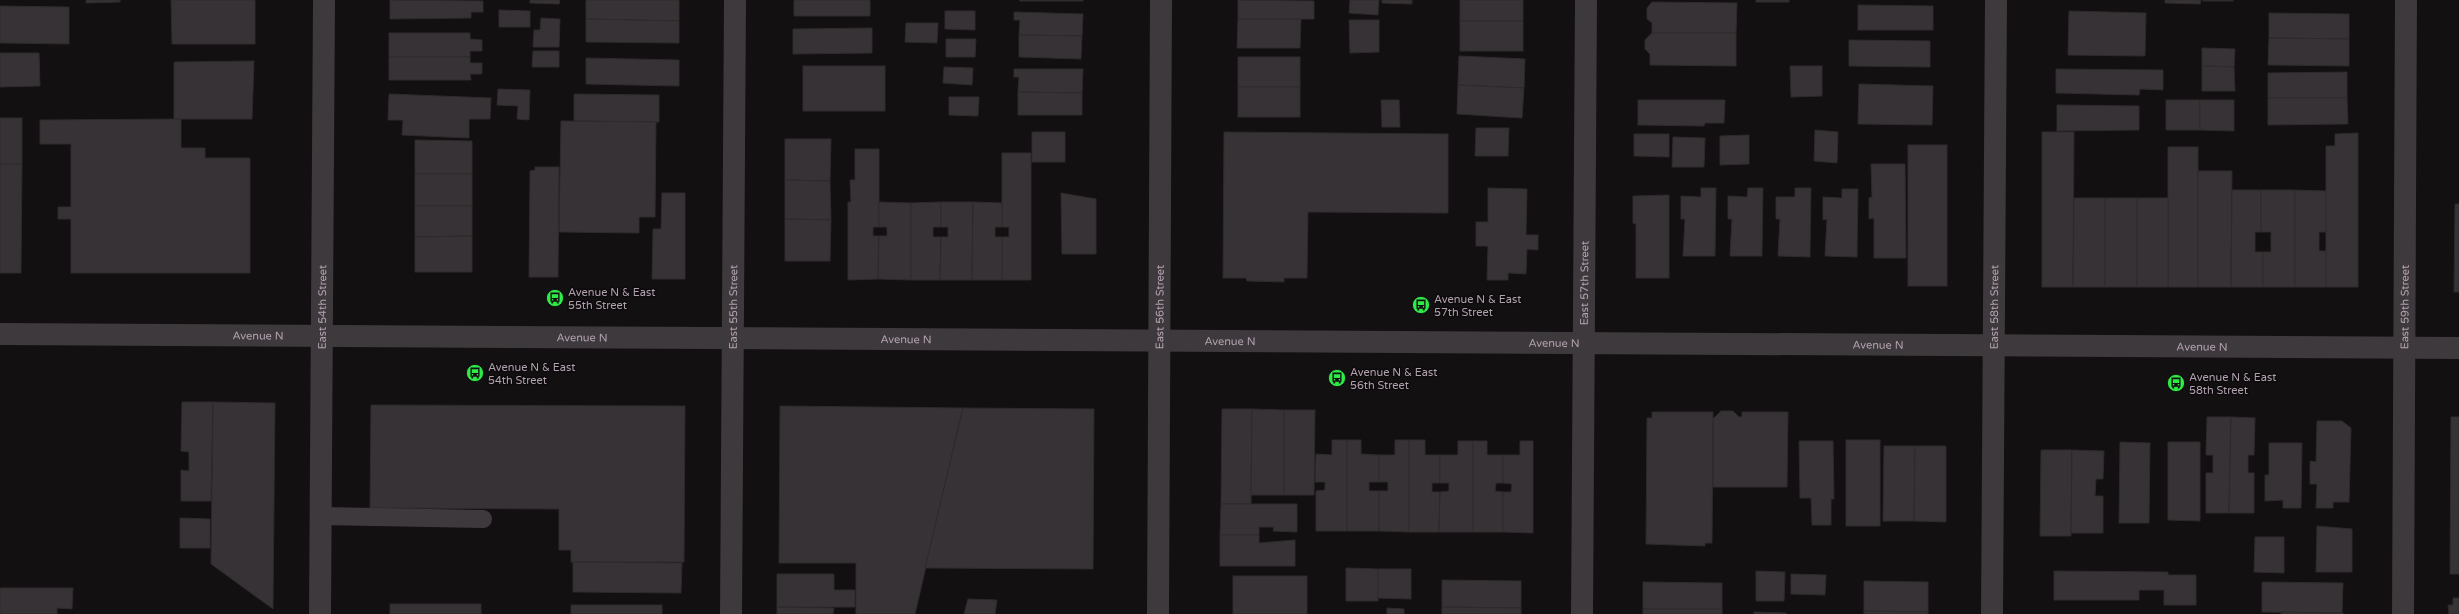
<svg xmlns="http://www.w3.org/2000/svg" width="2459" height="614" viewBox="0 0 2459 614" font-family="'Varela Round',sans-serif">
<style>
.building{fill:#373236;stroke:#2e2a2c}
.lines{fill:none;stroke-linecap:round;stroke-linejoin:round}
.lane{stroke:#3e393c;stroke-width:18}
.street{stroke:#3e393c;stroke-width:22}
.labels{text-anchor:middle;stroke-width:3;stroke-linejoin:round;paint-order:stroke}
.street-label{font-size:11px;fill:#b2a2b0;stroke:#0d0b0c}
.poi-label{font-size:11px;fill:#b2a2b0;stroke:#0d0b0c;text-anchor:start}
</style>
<rect width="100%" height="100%" fill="#121011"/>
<g class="building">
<path d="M86,0H120V2L86,3Z"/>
<path d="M171,0H255V44H172Z"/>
<path d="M390,0L483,1V12H471V18L390,19Z"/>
<path d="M530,0H560L559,4L530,3Z"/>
<path d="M586,0H679V21L586,19Z"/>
<rect x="794" y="0" width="76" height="16"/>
<path d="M1019,0H1083V1H1020Z"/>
<path d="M1238,0L1314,1V19H1238Z"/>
<path d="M1350,0H1379L1378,15L1349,13Z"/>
<path d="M1382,0H1412V4L1382,3Z"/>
<rect x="1460" y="0" width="63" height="21"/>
<rect x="1756" y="0" width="33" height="2"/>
<path d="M2165,0H2201L2200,4L2165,3Z"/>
<rect x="2203" y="0" width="30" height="1"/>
<path d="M1652,2L1737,3L1736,33H1652V23L1647,19V8Z"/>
<path d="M1858,5L1933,6V30H1858Z"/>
<path d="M0,6L69,7V44L0,43Z"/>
<path d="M499,10L530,11V27H499Z"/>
<path d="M945,11H975V30L945,29Z"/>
<path d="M2069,11L2146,13L2145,56L2068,55Z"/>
<path d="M1014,12L1083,14L1082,36L1019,35L1020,20H1014Z"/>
<path d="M2269,13L2349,14V39L2269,38Z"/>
<path d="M541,18L560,19L559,47H533L534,30H540Z"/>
<path d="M586,19L679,21V43L586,42Z"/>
<path d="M1238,19H1301L1300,48H1237Z"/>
<path d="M1349,20H1379V52L1350,53Z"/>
<rect x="1460" y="21" width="63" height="30"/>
<path d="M906,23H938L937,43L905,42Z"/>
<path d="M872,28V53L793,54V29Z"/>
<path d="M389,33H470V39L482,40V51H470V57H389Z"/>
<path d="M1652,33H1736V66L1650,65V54L1645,49V40Z"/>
<path d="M1019,35L1082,36L1081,59L1019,57Z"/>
<path d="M2269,38L2349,39V66L2268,65Z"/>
<path d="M946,39H976L975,57H946Z"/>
<path d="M1849,40L1930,41V67L1849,66Z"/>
<path d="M2202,48L2235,49L2234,67L2202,66Z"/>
<path d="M533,51H559V67H532Z"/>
<path d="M0,53H39L40,86L0,87Z"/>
<path d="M1459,56L1525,59L1524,88L1458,85Z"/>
<path d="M389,57H470V63H482V74H470L471,80H389Z"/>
<rect x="1238" y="57" width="62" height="30"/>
<path d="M586,58L679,60V86L586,84Z"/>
<path d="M254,61L252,119H174V62Z"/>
<rect x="803" y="66" width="82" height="45"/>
<path d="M1790,66H1822V96L1791,97Z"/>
<path d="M2202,66L2234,67L2235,91H2202Z"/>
<path d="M944,67L973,68L972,85L943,83Z"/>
<path d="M1014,69H1083L1082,93L1018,92L1019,77H1014Z"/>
<path d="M2056,69L2163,70V90L2140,89L2139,95L2056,93Z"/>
<path d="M2347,72V98H2268V73Z"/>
<path d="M1859,84L1933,86L1932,125L1858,124Z"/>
<path d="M1458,85L1524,88L1522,118L1457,114Z"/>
<rect x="1238" y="87" width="62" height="30"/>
<path d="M498,89L530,90L529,120L517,119L518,106L497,105Z"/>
<path d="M1018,92L1082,93V115H1018Z"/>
<path d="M389,94L491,98L490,119H469V138L402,135L403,120H388Z"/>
<path d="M574,94L659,95V122L574,121Z"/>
<path d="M949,97H979L978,116L949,115Z"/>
<path d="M2268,98H2347L2348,124L2268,125Z"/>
<path d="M1381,100H1399L1400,127H1382Z"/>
<path d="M1638,100H1725L1724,123H1705L1704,126L1638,125Z"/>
<rect x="2166" y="100" width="34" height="30"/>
<path d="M2200,100H2234V131L2200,130Z"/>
<path d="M2057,105L2139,106V130L2057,131Z"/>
<rect x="0" y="118" width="22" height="46"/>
<path d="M181,119V148H205V158H250V273H71V219H58V207H71V144H40V120Z"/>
<path d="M561,121L656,122L655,217H639V233L559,232Z"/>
<path d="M1476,128H1509L1508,156H1475Z"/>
<path d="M1815,130L1838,132L1837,163L1814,161Z"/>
<rect x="1032" y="132" width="33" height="30"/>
<path d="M1224,132L1448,134V213L1308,212L1307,278H1284V282L1247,281L1246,278H1223Z"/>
<path d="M2042,132H2074L2073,287H2042Z"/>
<path d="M2358,133V287H2326V146H2335V134Z"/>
<path d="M1634,134H1669V157L1634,156Z"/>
<path d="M1749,135V164L1720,165V136Z"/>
<path d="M1673,137L1705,138L1704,167H1672Z"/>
<path d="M785,139H831L830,181L785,180Z"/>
<path d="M415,140L472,141V174H415Z"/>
<rect x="1908" y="145" width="39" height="141"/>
<rect x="2168" y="147" width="30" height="140"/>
<path d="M855,149H879V227H873V236H879L878,279L848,280V202H851L850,180H855Z"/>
<path d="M1002,153H1031V280H1002V237H1009V227H1002Z"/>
<path d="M0,164H22L21,273H0Z"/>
<path d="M1871,164H1905L1906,258H1874V218L1869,219V198L1872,197Z"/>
<path d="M535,167H559L558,277H529L530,171L535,170Z"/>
<path d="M2198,171H2232L2231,287H2198Z"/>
<rect x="415" y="174" width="57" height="32"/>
<path d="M785,180L830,181L831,220L785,219Z"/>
<path d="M1488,188L1527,189L1526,235H1538V250L1527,249L1526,274L1508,273V280H1487L1488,246H1476V222H1488Z"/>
<path d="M1701,188H1716L1715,256H1683L1685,219H1681V196L1701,197Z"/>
<path d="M1748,188H1763L1762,256H1730L1732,219H1728V196L1747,197Z"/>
<path d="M1795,188H1811L1810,257L1778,256L1780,219H1776V197H1795Z"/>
<path d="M1842,189H1858L1857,257L1825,256L1827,219L1823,220V197L1842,198Z"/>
<path d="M2232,190H2261V232H2255V252H2263V287H2231Z"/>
<path d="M2261,190H2295V287H2263V252H2271V232H2261Z"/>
<path d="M2295,190L2326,191V232H2319V251H2326V287H2295Z"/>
<path d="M662,193H685V279H652L653,229H661Z"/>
<path d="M1061,193L1096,199V254H1062Z"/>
<path d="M1669,195V278H1636V224L1633,223V196Z"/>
<path d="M2074,198H2105V287H2073Z"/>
<rect x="2105" y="198" width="32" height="89"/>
<rect x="2137" y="198" width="31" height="89"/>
<path d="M879,202L911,203V280L878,279L879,236H887V227H879Z"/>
<path d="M941,202V227H933V237H941L940,280H911V203Z"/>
<path d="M941,202H973L972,280H940L941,237H948V227H941Z"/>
<path d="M973,202L1002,203V227H995V237H1002V280H972Z"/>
<path d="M2455,204H2459V292H2454Z"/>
<path d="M415,206H472V236L415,237Z"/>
<path d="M785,219L831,220L830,261H785Z"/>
<path d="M472,236V272H415V237Z"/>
<path d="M182,402H213L211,501H181V470L189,471V452L181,451Z"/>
<path d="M213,402L275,403L273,609L211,564Z"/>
<path d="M371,405L685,406L684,562H571V550H559V509L370,508Z"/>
<path d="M780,406L963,408L915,614H856V563H779Z"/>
<path d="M963,408L1094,409L1093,569L925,568Z"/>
<path d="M1222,409H1252L1251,504H1221Z"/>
<path d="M1252,409L1284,410V495H1251Z"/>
<path d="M1284,410H1315L1314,495H1284Z"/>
<path d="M1721,411H1733L1739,417H1742V412H1788L1787,487H1713V419Z"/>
<path d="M1652,412H1713L1712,543H1705V546L1646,544L1647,418H1652Z"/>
<path d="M2207,417H2231L2229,513H2206V473H2213V455H2206Z"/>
<path d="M2231,417L2255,418L2254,455H2248V473H2254V513H2229Z"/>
<path d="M2451,417H2459V574H2450Z"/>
<path d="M2317,421H2342L2351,428L2349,502H2333V508H2316L2317,484H2310V461L2316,462Z"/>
<path d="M1332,440H1347V531H1316V491L1325,490V482H1315L1316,454L1332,455Z"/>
<path d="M1347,440H1361V454L1379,455V482H1369V491H1379V531H1347Z"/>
<path d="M1395,440H1409V532L1379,531V491H1388V482H1379V455H1395Z"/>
<path d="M1409,440H1425V455H1440V483H1432V492H1440L1439,532H1409Z"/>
<rect x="1846" y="440" width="34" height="86"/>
<path d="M1458,441H1473V532H1439L1440,492L1449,491V483H1440V455H1458Z"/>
<path d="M1473,441H1487V455H1503V483H1496L1495,491L1503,492V532H1473Z"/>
<path d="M1520,441H1533V533L1503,532V492H1511L1512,484L1503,483V455H1520Z"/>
<path d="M1799,441H1833L1834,499H1831V525H1812L1811,498H1800Z"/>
<path d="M2120,442L2150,443L2149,523H2119Z"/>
<path d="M2168,442H2200V521L2168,520Z"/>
<path d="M2269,443H2302L2301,508H2283V500L2265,501V475H2269Z"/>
<path d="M1884,446H1915L1914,521H1883Z"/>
<path d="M1915,446H1946V522L1914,521Z"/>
<path d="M2041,450H2072L2071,536H2040Z"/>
<path d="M2072,450L2104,451L2103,479H2096L2095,496H2103V533H2071Z"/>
<path d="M1221,504H1297V532L1273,531L1274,527H1259V535H1220Z"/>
<path d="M180,518L210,519V548H180Z"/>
<path d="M2317,526L2352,529V572H2316Z"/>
<path d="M1220,535H1259V543L1295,540V566H1220Z"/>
<path d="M2255,537H2284V573L2254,572Z"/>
<path d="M573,562L682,563L681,593L573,592Z"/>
<path d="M1346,568L1378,569V601H1346Z"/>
<path d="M1378,569H1411V599L1378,598Z"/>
<path d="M1756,571L1785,572L1784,601H1756Z"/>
<path d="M2054,571L2168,572V575H2196V605H2164V590H2139V600H2054Z"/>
<path d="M777,574H834V590H855V607H777Z"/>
<path d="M1791,574L1826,575L1825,595L1791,594Z"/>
<rect x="1233" y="576" width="74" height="38"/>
<path d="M1442,580L1521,581V608L1442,607Z"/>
<path d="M1864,581L1928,582V612L1864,611Z"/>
<path d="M1643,582L1722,583V609H1643Z"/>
<path d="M2262,582L2343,583L2342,613L2262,612Z"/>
<path d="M0,588H73L72,609L57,608V614H0Z"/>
<path d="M2453,598H2459V614H2449L2448,605H2453Z"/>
<path d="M968,599L997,600L995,614H964Z"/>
<rect x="390" y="604" width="91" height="10"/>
<rect x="571" y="605" width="91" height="9"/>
<path d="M777,607L834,608L833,614H777Z"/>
<path d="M1442,607L1521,608V614H1442Z"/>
<path d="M1387,608L1404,609V614H1387Z"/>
<rect x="1643" y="609" width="79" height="5"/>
<path d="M1864,611L1928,612V614H1864Z"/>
<path d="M1754,612L1786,613V614H1754Z"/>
<path d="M2281,612L2342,613L2344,614H2281Z"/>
</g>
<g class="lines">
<path class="lane" d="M321,516L483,519"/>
<g class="street">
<path id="s1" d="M0,334L2459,348"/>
<path id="s2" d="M320,614L324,0"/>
<path id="s3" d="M731,614L735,0"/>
<path id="s4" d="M1158,614L1161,0"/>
<path id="s5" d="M1582,614L1586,0"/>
<path id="s6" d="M1992,614L1996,0"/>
<path id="s7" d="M2403,614L2406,0"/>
</g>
</g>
<defs>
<symbol id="bus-disc" viewBox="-11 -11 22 22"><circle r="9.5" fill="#2feb47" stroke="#0d0b0c"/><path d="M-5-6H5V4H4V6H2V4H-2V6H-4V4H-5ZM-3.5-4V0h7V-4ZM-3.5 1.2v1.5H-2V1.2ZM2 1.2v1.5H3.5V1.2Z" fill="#111"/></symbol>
</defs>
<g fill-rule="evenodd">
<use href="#bus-disc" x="545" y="288" width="20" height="20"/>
<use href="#bus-disc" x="1411" y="295" width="20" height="20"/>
<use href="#bus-disc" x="465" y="363" width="20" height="20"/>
<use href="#bus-disc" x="1327" y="368" width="20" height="20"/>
<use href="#bus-disc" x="2166" y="373" width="20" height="20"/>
</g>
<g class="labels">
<g class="street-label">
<text dy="4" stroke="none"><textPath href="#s5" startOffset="331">East 57th Street</textPath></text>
<text dy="4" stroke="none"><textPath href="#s2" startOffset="307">East 54th Street</textPath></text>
<text dy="4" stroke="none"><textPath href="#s3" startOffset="307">East 55th Street</textPath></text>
<text dy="4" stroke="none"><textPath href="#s4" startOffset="307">East 56th Street</textPath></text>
<text dy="4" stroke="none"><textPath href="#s6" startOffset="307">East 58th Street</textPath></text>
<text dy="4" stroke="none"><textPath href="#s7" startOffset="307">East 59th Street</textPath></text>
<text dy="4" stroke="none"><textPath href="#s1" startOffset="258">Avenue N</textPath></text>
<text dy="4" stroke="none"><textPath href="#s1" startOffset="582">Avenue N</textPath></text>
<text dy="4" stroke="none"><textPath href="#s1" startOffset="906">Avenue N</textPath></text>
<text dy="4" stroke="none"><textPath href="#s1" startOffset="1230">Avenue N</textPath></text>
<text dy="4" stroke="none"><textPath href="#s1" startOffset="1554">Avenue N</textPath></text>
<text dy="4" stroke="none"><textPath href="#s1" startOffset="1878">Avenue N</textPath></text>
<text dy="4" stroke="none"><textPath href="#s1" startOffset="2202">Avenue N</textPath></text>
</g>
<g class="poi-label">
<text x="568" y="296">Avenue N &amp; East<tspan x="568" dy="13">55th Street</tspan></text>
<text x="1434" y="303">Avenue N &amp; East<tspan x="1434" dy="13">57th Street</tspan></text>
<text x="488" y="371">Avenue N &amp; East<tspan x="488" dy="13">54th Street</tspan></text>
<text x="1350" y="376">Avenue N &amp; East<tspan x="1350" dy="13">56th Street</tspan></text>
<text x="2189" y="381">Avenue N &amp; East<tspan x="2189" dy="13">58th Street</tspan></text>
</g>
</g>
</svg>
